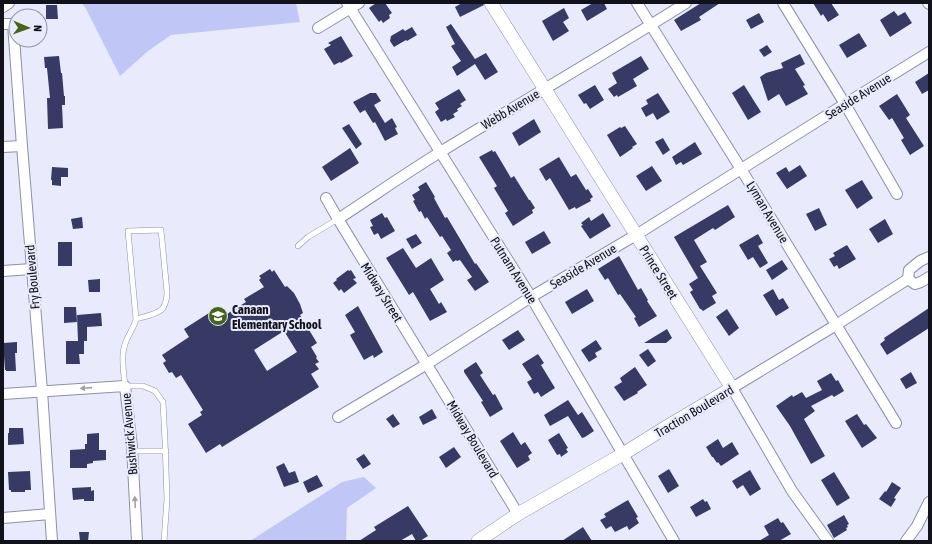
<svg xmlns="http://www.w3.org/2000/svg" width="932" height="544" viewBox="0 0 932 544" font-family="'Asap Condensed',sans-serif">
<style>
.green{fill:#c0c6f6}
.building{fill:#363a65;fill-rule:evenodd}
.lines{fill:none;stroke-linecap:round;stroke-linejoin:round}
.service-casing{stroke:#8c90a9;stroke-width:6}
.minor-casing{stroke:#8c90a9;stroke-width:12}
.tertiary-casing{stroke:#8c90a9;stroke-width:14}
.service{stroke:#fff;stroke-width:5}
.minor{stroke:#fff;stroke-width:10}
.tertiary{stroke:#fff;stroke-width:13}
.oneway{fill:#a0a0a4}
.labels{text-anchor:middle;stroke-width:4;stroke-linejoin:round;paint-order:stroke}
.street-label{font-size:13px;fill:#11121b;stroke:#e9ebfc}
.poi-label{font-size:13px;font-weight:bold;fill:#11121b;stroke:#e9ebfc;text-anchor:start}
</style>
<rect width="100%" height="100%" fill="#e9ebfc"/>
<g class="green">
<path d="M81,3H296L300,22L171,35L148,51L120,76L85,7Z"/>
<path d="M364,477L376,488L347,508L346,541H250L342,482Z"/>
</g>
<g class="building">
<path d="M376,3H385L392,13L389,15L390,18L383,23L381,20L379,22L369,8Z"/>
<path d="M462,3H483L484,5L460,17L455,7Z"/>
<path d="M593,3H604L607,9L587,21L581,10Z"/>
<path d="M701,3H720L699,17L701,20L681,31L674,20Z"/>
<path d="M813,3H831L839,15L828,22L823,14L821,16Z"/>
<path d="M46,5H57L58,19H46Z"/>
<path d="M564,8L569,18L563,22L569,31L553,41L542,21Z"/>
<path d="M894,11L898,16L905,12L912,23L890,37L880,20Z"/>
<path d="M759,13L764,22L751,29L746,20Z"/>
<path d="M451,24L475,59L486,53L498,72L485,80L475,64L457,76L452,67L461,61L451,46L455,44L446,27Z"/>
<path d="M412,27L417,35L407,41L406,40L394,47L390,41L391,36L403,29L405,31Z"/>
<path d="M859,33L867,46L847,58L839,45Z"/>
<path d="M341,36L353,56L341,63L340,62L334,65L324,49L331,45L328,43Z"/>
<path d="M767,45L772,52L764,57L759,50Z"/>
<path d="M800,54L805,64L795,69L805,85L803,86L808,94L786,106L779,94L768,101L760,77L766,73L783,68L781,63Z"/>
<path d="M59,56L61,73H62L64,96H65V105H62L63,128L48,129L47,98H50L47,68H45L44,57Z"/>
<path d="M641,56L649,69L633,79L637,86L618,97L617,95L614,97L608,89L617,83L612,73Z"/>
<path d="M929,73V90L922,94L915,82Z"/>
<path d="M595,85L604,100L590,109L586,103L584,104L578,95Z"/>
<path d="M744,85L761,112L748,120L732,93Z"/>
<path d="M459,89L466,100L460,104L462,106L457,109L458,111L453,114L455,117L447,121L446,119L441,122L435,112L439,109L435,103Z"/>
<path d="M370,93H376L381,101L374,105L385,123L392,118L397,127L395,128L398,134L385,141L375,122L373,123L365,110L360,113L353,102Z"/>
<path d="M658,93L670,112L657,120L653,113L646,117L641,108L648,104L646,100Z"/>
<path d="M897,94L910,115L906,118L924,146L910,155L901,140L904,138L892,118L889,120L879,106Z"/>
<path d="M534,119L541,132L519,146L512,133Z"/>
<path d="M349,124L362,144L356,149L342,128Z"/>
<path d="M625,126L637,144L632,147L633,148L620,157L607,135L620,127L621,128Z"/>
<path d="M663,138L670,150L663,155L655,142Z"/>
<path d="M695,142L702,154L683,165L681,162L676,165L672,157Z"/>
<path d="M350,148L359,163L331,181L322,167Z"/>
<path d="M492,150L493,152L495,151L511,178L514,176L529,200H530L535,208L532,210L533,213L513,226L505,213L508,211L494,188L497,186L479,157Z"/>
<path d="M559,157L571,177L576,174L586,190L588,189L593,197L590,199L591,201L576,209L575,207L569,210L550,178L546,181L539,169Z"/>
<path d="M800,165L807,176L787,189L776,173L786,167L789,172Z"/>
<path d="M652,166L662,181L646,191L636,176Z"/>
<path d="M52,167L68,168V177H61V186L52,185V180H51Z"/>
<path d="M862,180L873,198L857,209L845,190Z"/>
<path d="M426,182L435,197L434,198L445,218L447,217L475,264L476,263L489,282L475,291L467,280L472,277L460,260L457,261L456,260L453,262L447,253L451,250L442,236L440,237L427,217L425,219L421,211L419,212L413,201L415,200L412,195L420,190L418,187Z"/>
<path d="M728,205L735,217L715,230L713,228L694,240L707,262L700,266L717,293L712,296L716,303L703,311L701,309H700L690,292L693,290L689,284L698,278L674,237Z"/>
<path d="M819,208L827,225L815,231L806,214Z"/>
<path d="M382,213L385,218L387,217L395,231L381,239L378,233L374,235L370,227L373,226L370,220Z"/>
<path d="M603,213L611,226L590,239L581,226L583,225L581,223L589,217L591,221Z"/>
<path d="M82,217L83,228L73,229L71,219Z"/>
<path d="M885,219L893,234L878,243L869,229Z"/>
<path d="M544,231L551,243L532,254L525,242Z"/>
<path d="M416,234L422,243L412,249L406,239Z"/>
<path d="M758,234L763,243L758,246L768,263L760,268L753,257L748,260L739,245Z"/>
<rect x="58" y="242" width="14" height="24"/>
<path d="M847,245L856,259L839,269L837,265L834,267L829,259L835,256L833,253Z"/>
<path d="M403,248L416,268L431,258L444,280L430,289L439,304L441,302L447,312L430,321L413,292L409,295L386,258Z"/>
<path d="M619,256L638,290L641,288L648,300L647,301L657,316L639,327L634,318L636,317L620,294L618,295L608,278L605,280L598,269Z"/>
<path d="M782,260L788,269L772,280L766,270Z"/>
<path d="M270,269L272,272L274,270L285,287L287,286L294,293L300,304L303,313L300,315L317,343L311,347L317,357L316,358L319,362L315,364L319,369L311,374L319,387L222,447L220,444L206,453L188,424L202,415L200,412L203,410L181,375L176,378L172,372L169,373L163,363L166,361L162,355L189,337L184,329L209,313L214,320L226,312L227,314L246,302L244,299L264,287L259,280L261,278L259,276ZM284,331L297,352L267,371L254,350Z"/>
<path d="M348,270L349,271L351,270L356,278L353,279L357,283L344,293L341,289L339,291L333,283L337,280L336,279Z"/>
<path d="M100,279V292H89L88,280Z"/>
<path d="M587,289L594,301L572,314L565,302Z"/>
<path d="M773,289L779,300L783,298L789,308L776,316L763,295Z"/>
<path d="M358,306L383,352L374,358L373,355L364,360L350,335L355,332L345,315Z"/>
<path d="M64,307H76L77,322L64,323Z"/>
<path d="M929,308V328L887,355L880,344L885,340L884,338Z"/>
<path d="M727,309L739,328L729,336L716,317Z"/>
<path d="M101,313L102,326L87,327V341H84V354H79L80,364H66V341H78L77,315Z"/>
<path d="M667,329L672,338L666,343H644Z"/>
<path d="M518,330L525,340L509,350L502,340Z"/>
<path d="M596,340L602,349L595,353L597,357L589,362L581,350Z"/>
<path d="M17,342V353H15L16,371H6V370H5L4,356H3V343Z"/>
<path d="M648,349L656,361L648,367L639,355Z"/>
<path d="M538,354L544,363L541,365L555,388L541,397L538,392L534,394L527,382L532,379L522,364Z"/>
<path d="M476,362L483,373L480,375L493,395L495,394L503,409L490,417L481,402L483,401L464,372V370Z"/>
<path d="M635,367L647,385L637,392L638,393L624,401L614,387L622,382L620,378Z"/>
<path d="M911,372L917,383L906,389L900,379Z"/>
<path d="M831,373L836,381L838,380L844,391L834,397L832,395L811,406L815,411L804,419L825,456L811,464L790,426L776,406L792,395L793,397L802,392L806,398L822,390L817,381Z"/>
<path d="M568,400L578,415L582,412L594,431L585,437L582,438L568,416L550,426L544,415Z"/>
<path d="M432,409L437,418L423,425L419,417Z"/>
<path d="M393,414L400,424L393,428L386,419Z"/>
<path d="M857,414L864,425L866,424L877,438L862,448L845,421Z"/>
<path d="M9,428H23L24,444L8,445V433H9Z"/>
<path d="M513,432L521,445L525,442L532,453L528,456L530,460L517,468L500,441Z"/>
<path d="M99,433V450H106V460L93,461V463L87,464V468H70V450L85,449V444H87V434Z"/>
<path d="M559,433L568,448L566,449L568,452L561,457L560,454L557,455L548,440Z"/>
<path d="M718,439L723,448L732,442L739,454L721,466L718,462L717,463L713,457H712L706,447Z"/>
<path d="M454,447L461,457L446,468L439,457Z"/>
<path d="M364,454L371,464L363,469L356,459Z"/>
<path d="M284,463L289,473L295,471L299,482L284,487L276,467Z"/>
<path d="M669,469L679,486L668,493L658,476Z"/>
<path d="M750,470L761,489L750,496L743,485L737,489L732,481Z"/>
<path d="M30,471L31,490H25V492H11V490H9L8,472Z"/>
<path d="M834,472L850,498L837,506L821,480Z"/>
<path d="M317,475L323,486L308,493L303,482Z"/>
<path d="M892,482L901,488L894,498L896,499L891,507L879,499L885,491L886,492Z"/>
<path d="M91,487V491L94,490V501H84V499L73,500L72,488Z"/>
<path d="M703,499L705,502L707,501L711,509L696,517L690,507Z"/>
<path d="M628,500L638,517L636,518L639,523L629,530L627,526L615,532L611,526L606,529L600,520L606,517L604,514Z"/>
<path d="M408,506L428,536L420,541H416L412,534L400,541H359L376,530L374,527Z"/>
<path d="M844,515L849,524L847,525L848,527L846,528L847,530L834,538L827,525Z"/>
<path d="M778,518L781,523L783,522L791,534L779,541H759L769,535L764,526Z"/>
<path d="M583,527L592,541H562Z"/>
<path d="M79,532H89L88,541H80Z"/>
</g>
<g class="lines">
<defs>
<g id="service">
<path d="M298,246L308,237L338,219"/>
<path d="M136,319C143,317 159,314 163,308C166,303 167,297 167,292L161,230L128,231L136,319C134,329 126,337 124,348C121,358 124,375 125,386H143L155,391L163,402L165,441L167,499L164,541"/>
<path d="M132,451H166"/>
</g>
<g id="minor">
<path d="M347,3L531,297L674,541"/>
<path d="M637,3L741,169L896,423"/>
<path d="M783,3L845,104L897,194"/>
<path d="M928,3L929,4"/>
<path d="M3,7L9,3"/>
<path d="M3,24H13L22,146L42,391L52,541"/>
<path d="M318,28L359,3"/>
<path d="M3,147L22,146"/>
<path d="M326,198L338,219L518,514"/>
<path d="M338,219C372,197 406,173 442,151C523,101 605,54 686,3"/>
<path d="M3,271L32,269"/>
<path d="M908,279L909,270L920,261L929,257"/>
<path d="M908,279L915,284L921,282L929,277"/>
<path d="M3,394L125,386L132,447L137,541"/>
<path d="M338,417L427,364L531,297L636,235L845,104L929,52"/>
<path d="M3,518L50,514"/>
<path d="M828,541L792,491L732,388L836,325L908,279"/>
<path d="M906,541L917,526L929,502"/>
</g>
<path id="tertiary" d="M478,541L518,514L623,454L668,426L732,388L491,3"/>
</defs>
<use href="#service" class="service-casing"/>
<use href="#minor" class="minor-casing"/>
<use href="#tertiary" class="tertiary-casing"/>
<use href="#service" class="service"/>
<use href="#minor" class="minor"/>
<use href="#tertiary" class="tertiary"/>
</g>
<defs><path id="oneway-solid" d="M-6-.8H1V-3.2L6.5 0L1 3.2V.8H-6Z"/></defs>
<g class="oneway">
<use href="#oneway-solid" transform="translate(86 388) rotate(176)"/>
<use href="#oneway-solid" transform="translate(135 502) rotate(-93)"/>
</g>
<defs>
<symbol id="school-disc" viewBox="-11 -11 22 22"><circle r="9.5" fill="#476519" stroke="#e9ebfc"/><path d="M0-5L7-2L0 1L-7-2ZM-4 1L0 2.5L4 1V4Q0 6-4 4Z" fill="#fff"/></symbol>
</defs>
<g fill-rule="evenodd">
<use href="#school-disc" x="207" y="305" width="22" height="22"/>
</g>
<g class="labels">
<g class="street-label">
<text transform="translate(858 96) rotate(-32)" y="5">Seaside Avenue</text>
<text transform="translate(510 109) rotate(-31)" y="5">Webb Avenue</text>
<text transform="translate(768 212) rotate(59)" y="5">Lyman Avenue</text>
<text transform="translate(583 266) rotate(-31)" y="5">Seaside Avenue</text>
<text transform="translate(514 270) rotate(58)" y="5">Putnam Avenue</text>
<text transform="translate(659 272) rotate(58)" y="5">Prince Street</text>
<text transform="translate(32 277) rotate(-95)" y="5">Fry Boulevard</text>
<text transform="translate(382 292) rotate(58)" y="5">Midway Street</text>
<text transform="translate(694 411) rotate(-31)" y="5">Traction Boulevard</text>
<text transform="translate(129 434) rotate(-95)" y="5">Bushwick Avenue</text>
<text transform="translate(473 439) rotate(59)" y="5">Midway Boulevard</text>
</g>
<g class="poi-label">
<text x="232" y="314">Canaan<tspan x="232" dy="15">Elementary School</tspan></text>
</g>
</g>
<rect width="932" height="544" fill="none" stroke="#11121b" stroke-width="8"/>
<g transform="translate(28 28) rotate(92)"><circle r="19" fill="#e9ebfc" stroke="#9394a2"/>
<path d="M0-3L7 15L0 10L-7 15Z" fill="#476519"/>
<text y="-6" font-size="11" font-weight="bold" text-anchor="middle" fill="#11121b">N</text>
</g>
</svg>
